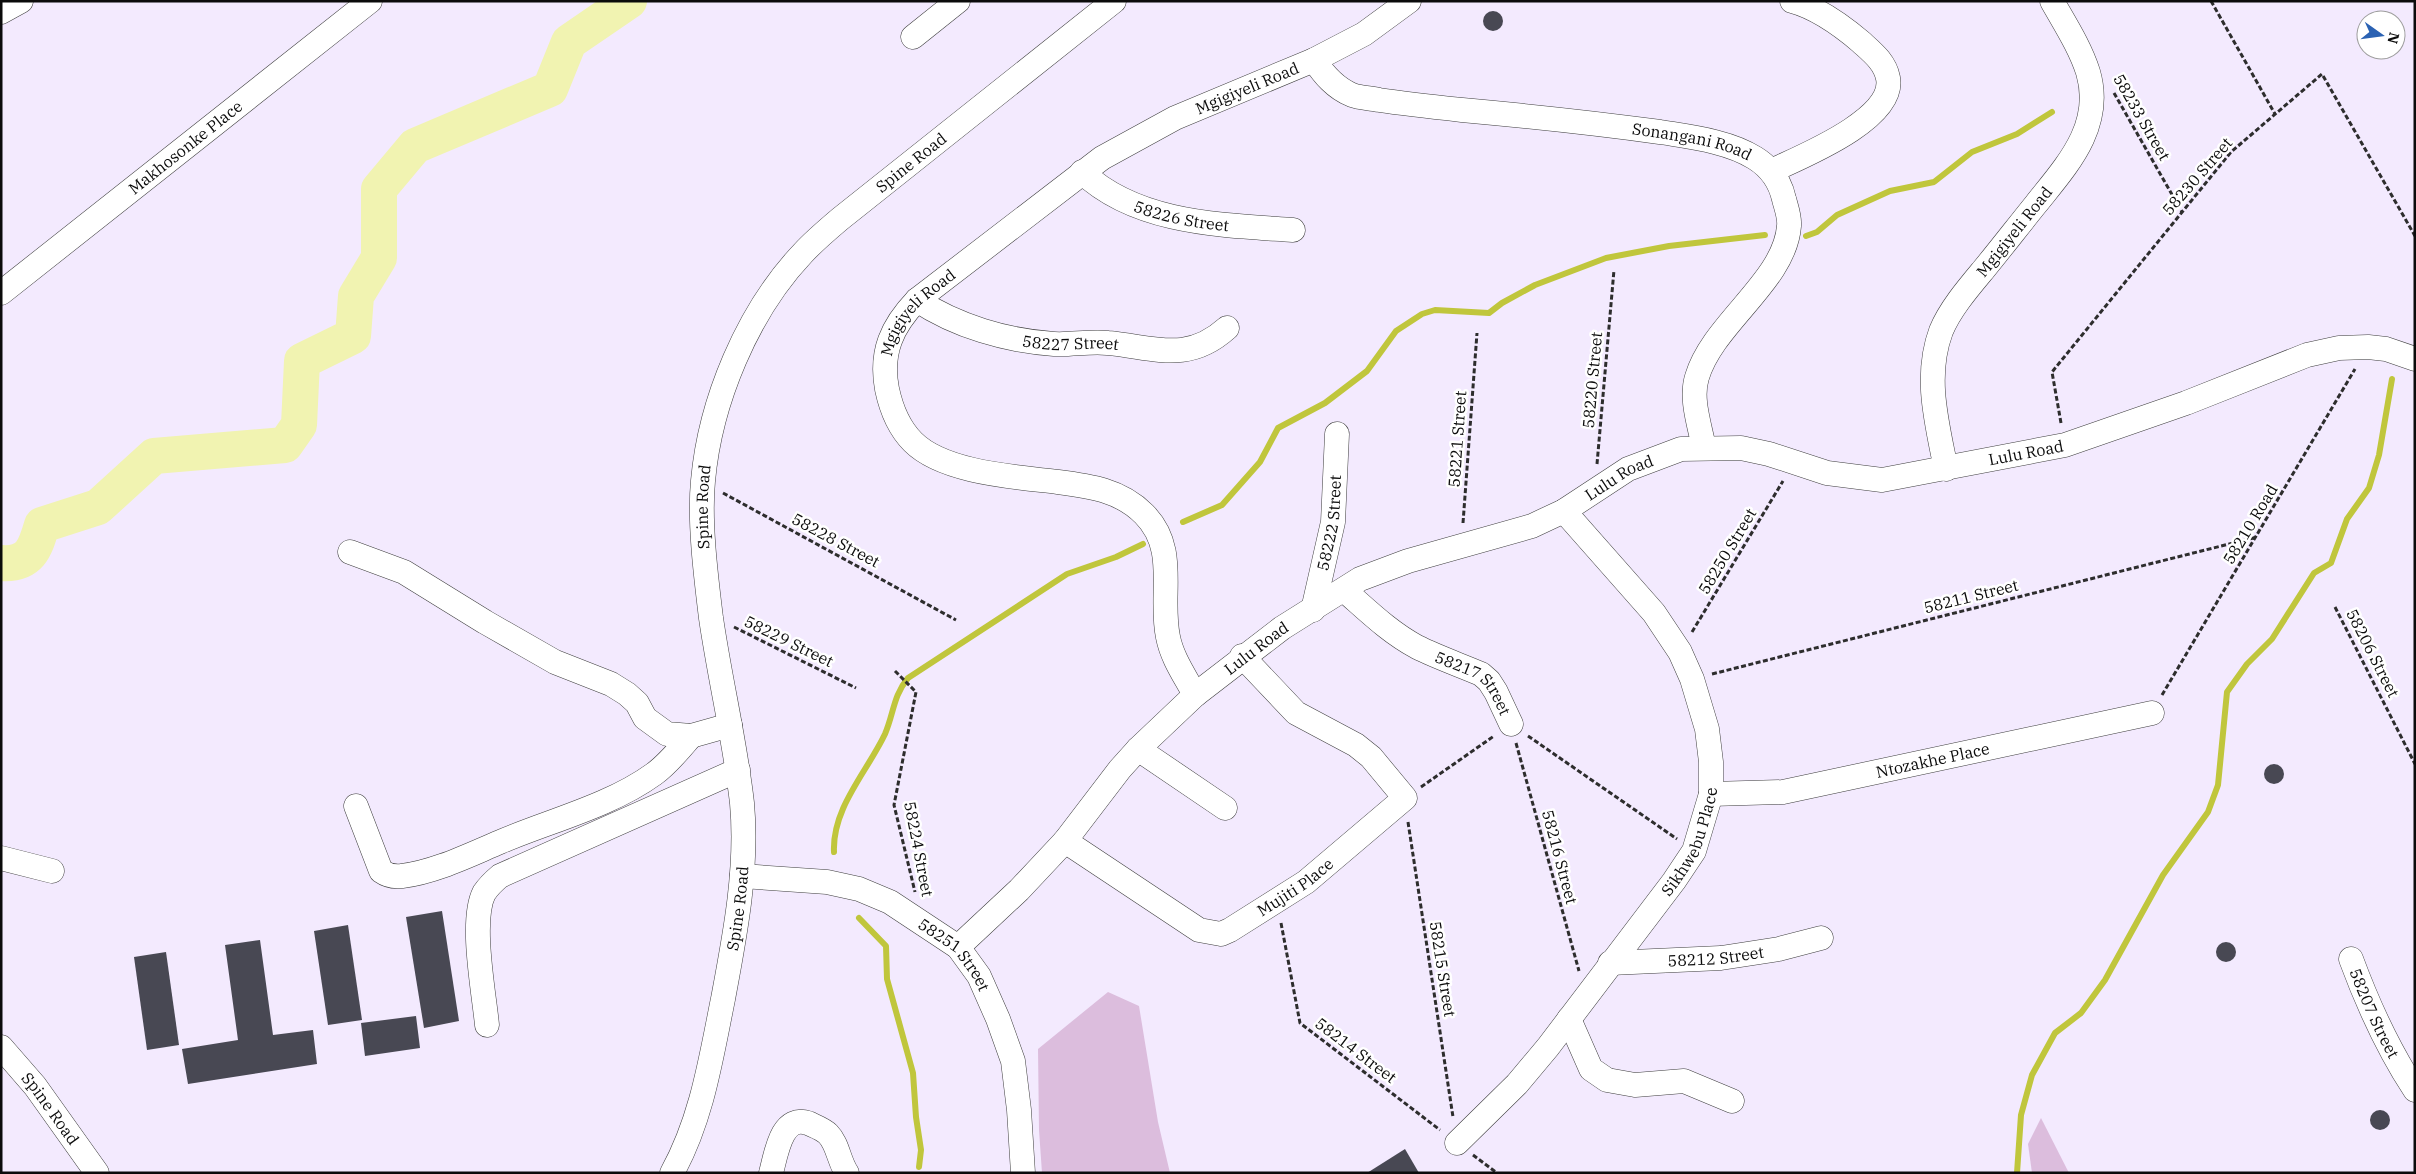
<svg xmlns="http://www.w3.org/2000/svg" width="2416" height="1174" viewBox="0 0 2416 1174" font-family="'IBM Plex Serif',serif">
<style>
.cemetery{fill:#dcbddd}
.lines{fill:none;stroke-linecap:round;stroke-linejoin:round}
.stream{stroke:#c0c63c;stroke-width:6}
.river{stroke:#f1f3b1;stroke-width:36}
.building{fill:#484853}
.minor-casing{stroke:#3e3e3e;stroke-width:25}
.path{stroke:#2d2d2d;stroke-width:3;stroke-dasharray:5 2.5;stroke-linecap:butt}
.minor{stroke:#fff;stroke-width:24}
.labels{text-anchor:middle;stroke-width:5;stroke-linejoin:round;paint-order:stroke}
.street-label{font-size:16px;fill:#0b0b0b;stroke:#fff}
</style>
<rect width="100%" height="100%" fill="#f3eafe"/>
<g class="cemetery">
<path d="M1108,992L1139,1006L1158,1122L1170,1173H1042L1039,1130L1038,1049Z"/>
<path d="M2041,1118L2069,1173H2032L2028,1144Z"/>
</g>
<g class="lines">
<g class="stream">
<path d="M1806,236L1817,232L1837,215L1890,191L1934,182L1972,152L2017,134L2052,112"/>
<path d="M1183,522L1222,505L1260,462L1278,428L1325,403L1367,371L1396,331L1422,314L1435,310L1489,313L1502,303L1535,285L1606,258L1669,246L1765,235"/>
<path d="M834,852C832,808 867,772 885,734C894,713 893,696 908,678L1067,574L1116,557L1143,544"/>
<path d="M859,918L886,946L887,979L913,1073L916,1117L921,1150L919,1167"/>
<path d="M2017,1173L2021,1115L2032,1075L2055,1033L2081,1013L2105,980L2163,875L2208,812L2218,785L2227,692L2247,664L2272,639L2314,573L2331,563L2347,519L2369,488L2379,455L2392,379"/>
</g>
<path class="river" d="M1,563C30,565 35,549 42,525L98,507L154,456L285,445L299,425L302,361L353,336L356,296L379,258V189L415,146L550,89L569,42L629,1"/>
</g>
<g class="building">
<circle cx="1493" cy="21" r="10"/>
<circle cx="2274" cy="774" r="10"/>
<path d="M442,911L459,1021L424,1028L406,917Z"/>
<path d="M348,925L362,1020L328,1025L314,931Z"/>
<path d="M260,940L273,1035L313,1030L317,1064L188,1084L182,1049L238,1040L225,945Z"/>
<circle cx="2226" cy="952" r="10"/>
<path d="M166,952L179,1045L147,1050L134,957Z"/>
<path d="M416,1016L420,1048L365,1056L361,1023Z"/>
<circle cx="2380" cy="1120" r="10"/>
<path d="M1405,1149L1419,1173H1367Z"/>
</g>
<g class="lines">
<defs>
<g id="minor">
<path d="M1,12L21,1"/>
<path d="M913,37L958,1"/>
<path id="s1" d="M1314,60C1324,75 1335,88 1352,95C1360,98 1370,98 1379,100C1406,104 1434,107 1462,110C1528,116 1594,123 1660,132C1690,137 1728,141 1755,158C1771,168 1780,181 1784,199C1786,207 1790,217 1789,226C1785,281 1713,323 1697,377C1690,399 1700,426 1704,448"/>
<path d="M1771,171C1801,157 1896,119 1888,78C1885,62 1872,52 1861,42C1841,25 1818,8 1792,1"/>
<path id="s2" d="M1082,172C1137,224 1222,225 1293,230"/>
<path id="s3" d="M1,293L370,1"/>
<path id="s4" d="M917,300C956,326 1007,341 1054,344C1072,345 1090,341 1108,343C1154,347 1187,364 1227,328"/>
<path id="s5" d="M1946,469C1937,423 1924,377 1941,331C1950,309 1969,287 1984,269C2002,247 2019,225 2036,204C2067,165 2104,126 2088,72C2080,47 2065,24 2052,1"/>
<path d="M350,552L404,572L485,622L555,662L611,684L627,694L637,703L645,718L667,734L691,736L730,725"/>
<path id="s6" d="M1344,590C1367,610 1389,632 1417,647C1437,657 1460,665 1481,674L1489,681L1496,692L1511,724"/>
<path id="s7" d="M1313,610L1333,522L1337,434"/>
<path id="s8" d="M1195,695C1185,676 1172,658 1168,637C1159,594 1179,549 1144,514C1120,490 1090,486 1058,482C1017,477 944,473 913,442C899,428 891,408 887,389C880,352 892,326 917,300L1102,158L1175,118L1314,60L1364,34L1409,1"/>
<path d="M1138,749L1225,808"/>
<path id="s9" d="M1711,794L1783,792L2152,713"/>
<path d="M356,806L381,871C388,876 394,877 402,876C435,872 469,855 500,842C549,821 610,806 654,774C668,764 679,750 691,736"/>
<path id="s10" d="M1065,841L1199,930L1221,934L1230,930L1306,882L1405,798L1371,757L1356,745L1296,713L1242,656"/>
<path d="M1,858L52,871"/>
<path id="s11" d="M742,876L827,882L859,889L890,902L958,947L979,976L998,1019L1013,1061L1019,1110L1023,1173"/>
<path id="s12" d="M958,947L1019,890L1065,841L1120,769L1138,749L1195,695L1282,628L1360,579L1408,561L1532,526L1564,511L1628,469L1681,449L1741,448L1769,454L1827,473L1882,480L2065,445L2186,403L2307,355L2339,348L2368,347L2386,349L2415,359"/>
<path id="s13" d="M2351,959C2368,1005 2388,1049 2415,1090"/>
<path id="s14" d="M1610,963L1721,958L1779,949L1821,938"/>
<path d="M1569,1019L1591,1069L1607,1080L1635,1085L1684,1081L1732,1101"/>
<path d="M487,1025C484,993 470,921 484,893C488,887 494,881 500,876L738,770"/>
<path id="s15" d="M1,1047L35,1086L97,1173"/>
<path id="s16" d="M1457,1143L1517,1084L1548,1047L1674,881L1694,851L1711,794V762L1707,729L1692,679L1680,652L1654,613L1564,511"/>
<path id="s17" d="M672,1173C702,1119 711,1058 723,999C735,935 748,868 742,803C735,741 720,680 711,618C706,577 699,522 703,481C710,402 747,312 803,253C814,241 827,230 840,219L1114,1"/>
<path d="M771,1173C776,1155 781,1114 808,1123C814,1126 823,1129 828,1134C838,1144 839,1162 847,1173"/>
</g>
</defs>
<use href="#minor" class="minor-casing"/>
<g class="path">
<path d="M2211,1L2275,114"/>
<path d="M2114,93L2182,212"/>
<path d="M2061,423L2052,372L2231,152L2322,74L2415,236"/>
<path d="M1597,464L1614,270"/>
<path d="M723,493L956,620"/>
<path d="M1463,523L1477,333"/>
<path d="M2335,607L2415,764"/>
<path d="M734,627L856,688"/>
<path d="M1692,632L1783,481"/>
<path d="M895,671L916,692L894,805L915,892"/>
<path d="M1712,674L2257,537"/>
<path d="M2162,695L2355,369"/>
<path d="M1528,736L1677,839"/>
<path d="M1516,743L1579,971"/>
<path d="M1421,787L1494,736"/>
<path d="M1408,822L1453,1117"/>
<path d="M1281,923L1300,1023L1440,1130"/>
<path d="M1473,1155L1497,1173"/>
</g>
<use href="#minor" class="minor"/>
</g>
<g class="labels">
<g class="street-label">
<text dy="6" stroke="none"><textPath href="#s8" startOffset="992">Mgigiyeli Road</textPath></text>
<text transform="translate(2142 117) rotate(60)" y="6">58233 Street</text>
<text dy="6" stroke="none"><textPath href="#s1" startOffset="396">Sonangani Road</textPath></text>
<text dy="6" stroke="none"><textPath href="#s3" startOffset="235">Makhosonke Place</textPath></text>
<text dy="6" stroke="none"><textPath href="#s17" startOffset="1099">Spine Road</textPath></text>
<text transform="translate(2197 176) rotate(-49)" y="6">58230 Street</text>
<text dy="6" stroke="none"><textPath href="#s2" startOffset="111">58226 Street</textPath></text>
<text dy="6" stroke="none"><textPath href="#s5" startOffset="264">Mgigiyeli Road</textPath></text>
<text dy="6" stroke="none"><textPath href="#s8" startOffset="588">Mgigiyeli Road</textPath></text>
<text dy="6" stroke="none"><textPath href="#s4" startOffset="162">58227 Street</textPath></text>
<text transform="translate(1592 380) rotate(-85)" y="6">58220 Street</text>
<text transform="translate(1457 439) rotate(-86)" y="6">58221 Street</text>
<text dy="6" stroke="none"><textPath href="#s12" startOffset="1249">Lulu Road</textPath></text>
<text dy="6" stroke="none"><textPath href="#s12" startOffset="829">Lulu Road</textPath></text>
<text dy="6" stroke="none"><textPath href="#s17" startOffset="679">Spine Road</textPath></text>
<text dy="6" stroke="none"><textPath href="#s7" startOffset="89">58222 Street</textPath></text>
<text transform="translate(2250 524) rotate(-59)" y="6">58210 Road</text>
<text transform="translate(836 540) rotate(28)" y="6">58228 Street</text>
<text transform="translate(1727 551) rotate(-59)" y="6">58250 Street</text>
<text transform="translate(1971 596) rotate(-14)" y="6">58211 Street</text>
<text transform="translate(789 641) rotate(26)" y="6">58229 Street</text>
<text dy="6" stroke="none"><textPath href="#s12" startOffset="424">Lulu Road</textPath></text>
<text transform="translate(2373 653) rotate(63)" y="6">58206 Street</text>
<text dy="6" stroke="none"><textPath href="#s6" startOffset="162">58217 Street</textPath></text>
<text dy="6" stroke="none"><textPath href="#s9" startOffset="225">Ntozakhe Place</textPath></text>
<text dy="6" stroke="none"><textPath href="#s16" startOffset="384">Sikhwebu Place</textPath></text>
<text transform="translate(919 849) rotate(79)" y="6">58224 Street</text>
<text transform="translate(1560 857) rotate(75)" y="6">58216 Street</text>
<text dy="6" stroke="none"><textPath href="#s10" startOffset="271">Mujiti Place</textPath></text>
<text dy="6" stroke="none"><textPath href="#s17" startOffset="274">Spine Road</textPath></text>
<text dy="6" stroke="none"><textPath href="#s14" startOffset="106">58212 Street</textPath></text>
<text dy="6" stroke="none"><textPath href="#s11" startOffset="236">58251 Street</textPath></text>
<text transform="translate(1443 969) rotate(81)" y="6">58215 Street</text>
<text dy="6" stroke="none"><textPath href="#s13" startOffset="59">58207 Street</textPath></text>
<text transform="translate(1356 1050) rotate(37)" y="6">58214 Street</text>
<text dy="6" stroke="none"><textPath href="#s15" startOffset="79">Spine Road</textPath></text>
</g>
</g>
<rect width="2416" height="1174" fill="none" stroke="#0b0b0b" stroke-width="5"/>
<g transform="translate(2381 35) rotate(104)"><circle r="24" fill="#ffffff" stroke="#9d9d9d"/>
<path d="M0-4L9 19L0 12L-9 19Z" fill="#2b62b3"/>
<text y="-8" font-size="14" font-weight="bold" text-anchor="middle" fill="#0b0b0b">N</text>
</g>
</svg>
